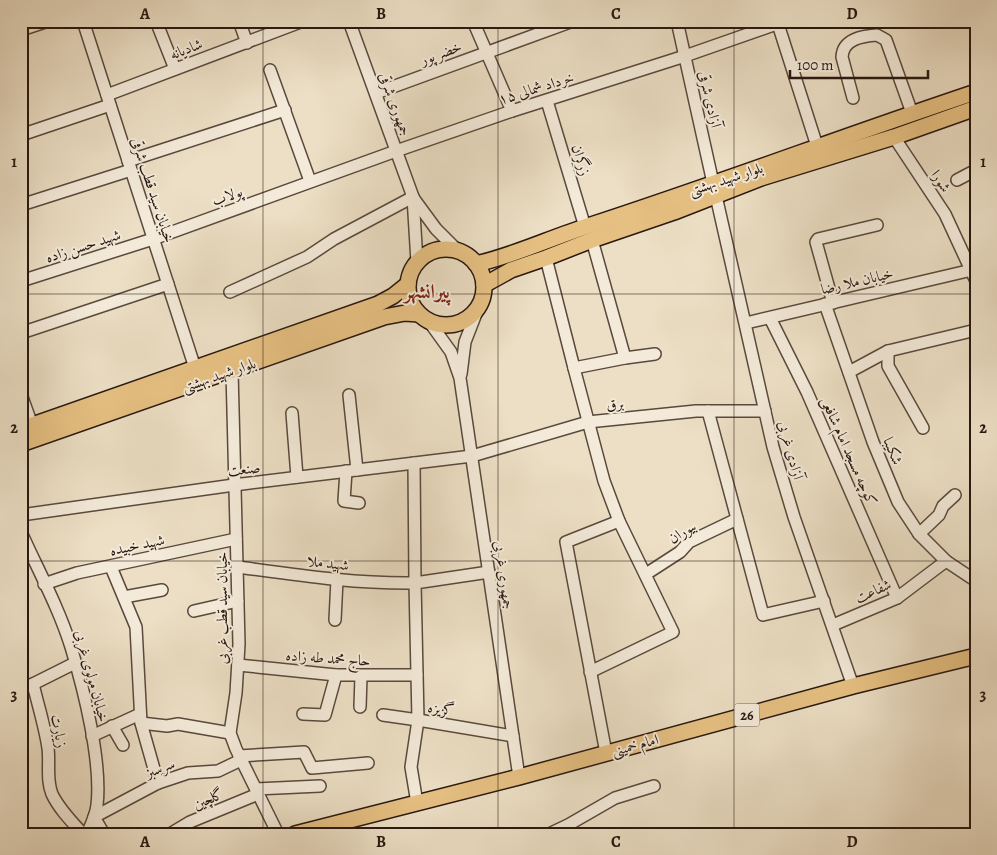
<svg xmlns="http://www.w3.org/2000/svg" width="997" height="855" viewBox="0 0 997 855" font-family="Alegreya,Amiri,serif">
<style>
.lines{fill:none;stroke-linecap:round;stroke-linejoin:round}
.minor-casing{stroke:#59493d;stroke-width:14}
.major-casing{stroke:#281710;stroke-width:18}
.path{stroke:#281710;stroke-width:2;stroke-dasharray:4 2.5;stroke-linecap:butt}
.minor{stroke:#f3ead9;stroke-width:11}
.major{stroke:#e6c082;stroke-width:15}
.grid{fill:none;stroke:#281710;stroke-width:1;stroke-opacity:0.55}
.labels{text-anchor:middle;stroke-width:4;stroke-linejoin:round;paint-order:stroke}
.shield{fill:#f3ead9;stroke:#65564c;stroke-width:1}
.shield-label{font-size:14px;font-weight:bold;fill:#281710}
.street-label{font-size:15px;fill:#281710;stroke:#f3ead9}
.district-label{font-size:20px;font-weight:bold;fill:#7a1f14;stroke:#f3ead9}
.neatline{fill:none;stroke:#281710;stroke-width:2}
.grid-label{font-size:16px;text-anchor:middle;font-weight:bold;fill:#281710}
</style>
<rect width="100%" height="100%" fill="#ecdfc5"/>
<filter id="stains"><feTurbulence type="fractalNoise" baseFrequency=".004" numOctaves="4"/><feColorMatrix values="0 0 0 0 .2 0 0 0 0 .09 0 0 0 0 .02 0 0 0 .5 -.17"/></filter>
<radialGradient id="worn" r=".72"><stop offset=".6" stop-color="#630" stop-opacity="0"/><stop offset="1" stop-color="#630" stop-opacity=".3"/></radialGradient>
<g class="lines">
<defs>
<g id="minor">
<path d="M83,21L195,368"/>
<path d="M156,21L175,69"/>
<path d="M239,21L247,43"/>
<path d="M349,21L413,197L417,262"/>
<path d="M473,21L512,111"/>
<path d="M677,21L713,183"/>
<path d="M778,24L817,146"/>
<path d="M21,30L48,21"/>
<path d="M270,70L310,181"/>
<path d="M376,93L573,21"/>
<path d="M107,95L303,21"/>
<path d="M853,98L842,57C843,39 862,36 877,35L886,40L912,113"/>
<path d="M547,101L585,227"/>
<path d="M21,135L110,105"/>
<path d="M894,137L945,214L976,281"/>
<path d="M128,161L285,110"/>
<path d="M957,180L976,170"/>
<path d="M716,196L773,447L794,517L853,686"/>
<path d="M414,199L436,229L458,251"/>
<path d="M21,205L131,170"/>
<path d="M546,258L574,368L625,358L592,240"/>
<path d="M21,281L153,239L396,151L512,111L685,56L785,21"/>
<path d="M230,292L307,257L334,239L413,197"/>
<path d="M833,303L816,242L818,239L877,225"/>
<path d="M825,304L873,442L898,502L919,534L946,561L976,581"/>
<path d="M770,318L807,392L897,598"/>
<path d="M428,320L451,352L460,378L519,777"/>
<path d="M746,323L976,269"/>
<path d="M21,333L168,284"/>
<path d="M888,351V366L923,428"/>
<path d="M625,358L655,354"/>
<path d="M574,368L604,481L619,521"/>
<path d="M232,371L239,644L236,693L230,733L236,749L278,834"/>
<path d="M849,372L888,351L976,330"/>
<path d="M461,374L465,342L479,306"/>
<path d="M21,394L32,425"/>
<path d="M349,395L357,470"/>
<path d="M708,411L763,615L824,601"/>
<path d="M292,413L297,477"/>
<path d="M346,471L344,501L359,503"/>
<path d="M21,515L234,485L472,456L588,422L696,411H765"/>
<path d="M21,532C38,570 59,608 71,647C84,690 102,762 97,805C96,815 91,825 87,834"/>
<path d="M919,534L939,515L943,506L955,495"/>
<path d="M111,567L136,627L141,723L158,783"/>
<path d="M238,567C297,575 355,584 415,583L414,463"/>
<path d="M646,574L680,552L689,542L737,519"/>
<path d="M44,584L77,573L236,539"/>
<path d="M124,597L162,590"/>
<path d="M194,611L238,601"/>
<path d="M335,620L337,580"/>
<path d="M833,625L897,598L946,561"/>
<path d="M238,665L336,675H417"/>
<path d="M590,672L673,632L619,521L566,542L606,753"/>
<path d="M33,684C38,705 45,727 48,748C50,763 46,780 52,794C59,809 72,822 83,834"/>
<path d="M21,690L75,663"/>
<path d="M360,707L361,676"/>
<path d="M303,714L325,715L336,675"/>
<path d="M383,715L418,720L415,583L489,572"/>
<path d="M141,723L167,726L178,724L230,733"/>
<path d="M112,726L123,745"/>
<path d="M92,736L140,714"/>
<path d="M239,756L304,752L312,768L368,763"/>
<path d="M256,789L320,786"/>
<path d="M417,803L411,767L418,720L513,736"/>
<path d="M104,834L94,817L158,783L188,773L218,771L241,760"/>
<path d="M170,834L190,822L258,794"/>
<path d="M549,834L568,825L615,798L654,786"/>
</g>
<g id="major">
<circle cx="446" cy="287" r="38"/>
<path d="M476,264C516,255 552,237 591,225C720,183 847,135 976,92"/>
<path d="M484,285L511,270L546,258L592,240L674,212L761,178L894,137L976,108"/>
<path d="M21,429L378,304L393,296L408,284"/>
<path d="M21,444L384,317L405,313L419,314"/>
<path d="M295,834L519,777L853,686L976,656"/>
</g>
</defs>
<use href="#minor" class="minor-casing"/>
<use href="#major" class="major-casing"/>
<path class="path" d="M975,618L976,623"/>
<use href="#minor" class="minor"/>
<use href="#major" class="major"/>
</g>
<path class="grid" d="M263,21V834M498,21V834M734,21V834M21,294H976M21,561H976"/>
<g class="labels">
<rect class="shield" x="734.5" y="703.5" width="25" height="23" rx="4"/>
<g class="shield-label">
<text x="747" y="720">26</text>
</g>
<g class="street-label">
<text transform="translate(186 49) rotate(-21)" y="5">شادیانه</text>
<text transform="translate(441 53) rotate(-20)" y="5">خضر پور</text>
<text transform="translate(536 88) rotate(-17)" y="5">۱۵ خرداد شمالی</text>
<text transform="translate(710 99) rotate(77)" y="5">آزادی شرقی</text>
<text transform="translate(395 104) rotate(70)" y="5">جمهوری شرقی</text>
<text transform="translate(581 160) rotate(73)" y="5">زرگران</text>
<text transform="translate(726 179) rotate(-18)" y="5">بلوار شهید بهشتی</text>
<text transform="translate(941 181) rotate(57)" y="5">شورا</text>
<text transform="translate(153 190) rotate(72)" y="5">خیابان سید قطب شرقی</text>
<text transform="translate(227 196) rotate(-20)" y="5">پولاب</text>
<text transform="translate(83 246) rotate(-18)" y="5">شهید حسن زاده</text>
<text transform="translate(857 281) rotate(-13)" y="5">خیابان ملا رضا</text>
<text transform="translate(219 375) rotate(-19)" y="5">بلوار شهید بهشتی</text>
<text transform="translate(615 404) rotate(-6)" y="5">برق</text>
<text transform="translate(791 450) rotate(75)" y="5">آزادی غربی</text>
<text transform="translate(849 451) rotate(66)" y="5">کوچه مسجد امام شافعی</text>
<text transform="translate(893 451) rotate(68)" y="5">شکیبا</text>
<text transform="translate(244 469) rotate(-7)" y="5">صنعت</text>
<text transform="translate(682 532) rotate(-33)" y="5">بیوران</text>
<text transform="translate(137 545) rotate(-12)" y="5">شهید خبیده</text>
<text transform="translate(328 563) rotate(6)" y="5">شهید ملا</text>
<text transform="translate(504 575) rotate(82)" y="5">جمهوری غربی</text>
<text transform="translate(873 591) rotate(-24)" y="5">شفاعت</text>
<text transform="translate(222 608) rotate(-90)" y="5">خیابان سید قطب غربی</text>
<text transform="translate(328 658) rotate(4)" y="5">حاج محمد طه زاده</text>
<text transform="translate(92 676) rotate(75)" y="5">خیابان مولوی غربی</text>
<text transform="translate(441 709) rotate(9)" y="5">گزیزه</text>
<text transform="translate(59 731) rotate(79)" y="5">زیارت</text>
<text transform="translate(635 745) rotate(-15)" y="5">امام خمینی</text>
<text transform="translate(160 768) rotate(-21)" y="5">سرسبز</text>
<text transform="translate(208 799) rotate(-23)" y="5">گلچین</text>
</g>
<g class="district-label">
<text x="427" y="298">پیرانشهر</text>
</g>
</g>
<rect width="997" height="855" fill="none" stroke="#ecdfc5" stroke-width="55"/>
<path d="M790 70v8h138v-8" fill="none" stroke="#281710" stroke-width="2.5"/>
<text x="797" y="70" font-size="15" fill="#281710" stroke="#f3ead9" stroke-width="4" paint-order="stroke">100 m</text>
<rect x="28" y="28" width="942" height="800" class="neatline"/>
<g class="grid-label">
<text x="145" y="19">A</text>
<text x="381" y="19">B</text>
<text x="616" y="19">C</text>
<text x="852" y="19">D</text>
<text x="14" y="167">1</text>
<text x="983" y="167">1</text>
<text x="14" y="433">2</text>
<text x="983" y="433">2</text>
<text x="14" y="700">3</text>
<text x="983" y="700">3</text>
<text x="145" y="847">A</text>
<text x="381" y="847">B</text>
<text x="616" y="847">C</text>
<text x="852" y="847">D</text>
</g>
<rect width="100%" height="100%" filter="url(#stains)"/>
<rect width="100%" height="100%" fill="url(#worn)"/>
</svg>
